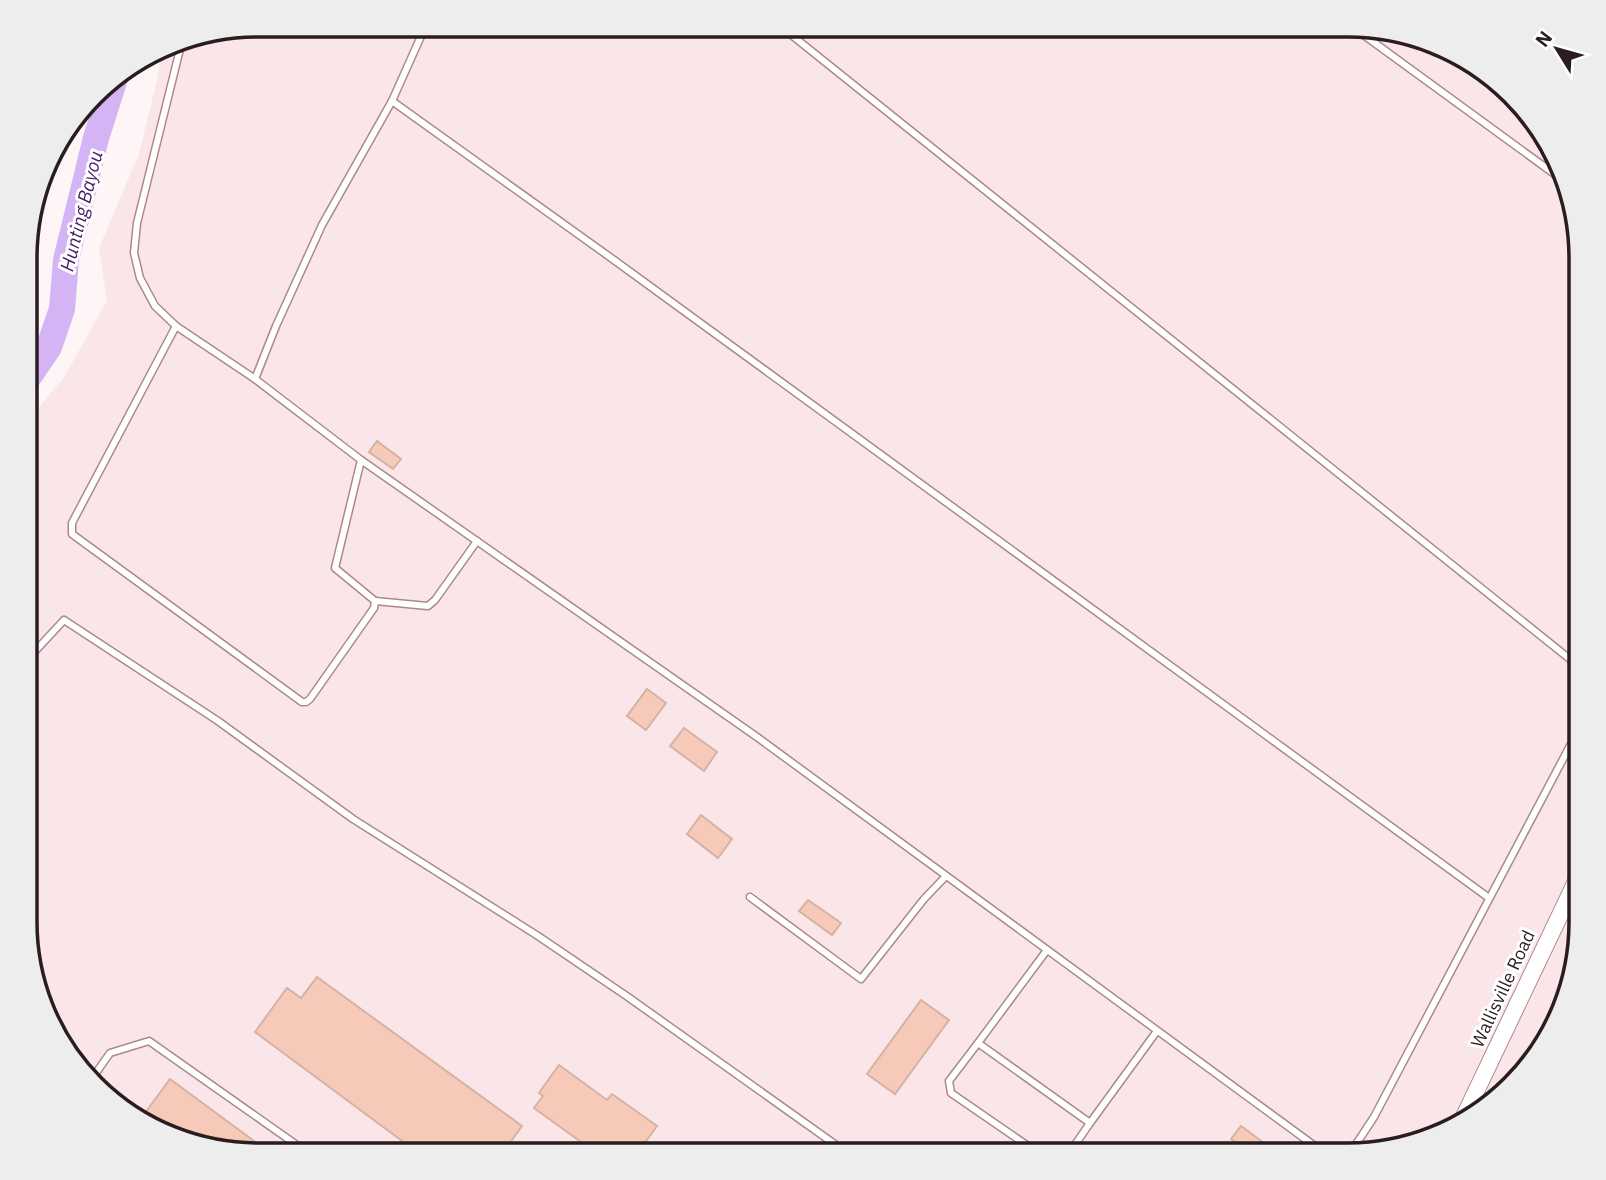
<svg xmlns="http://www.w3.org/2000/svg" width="1606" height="1180" viewBox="0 0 1606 1180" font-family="'IBM Plex Sans',sans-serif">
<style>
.built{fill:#fae6e8}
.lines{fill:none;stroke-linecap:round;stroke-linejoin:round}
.river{stroke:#d4b4f4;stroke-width:26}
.building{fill:#f7c9b8;stroke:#d5b2a5;stroke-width:2}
.service-casing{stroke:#ac888c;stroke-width:9}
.secondary-casing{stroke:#ac888c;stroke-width:18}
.service{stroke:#fff;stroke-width:6}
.secondary{stroke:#fff;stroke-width:16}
.labels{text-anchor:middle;stroke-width:6;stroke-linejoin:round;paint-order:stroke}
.street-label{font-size:18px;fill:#2b1d1f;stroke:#fff}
.water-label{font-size:19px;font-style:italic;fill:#461b65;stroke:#fff}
.rim{fill:none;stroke:#2b1d1f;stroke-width:3.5}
</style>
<rect width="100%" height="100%" fill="#fdf5f6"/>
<path class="built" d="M258,25H1363L1437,42L1502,82L1558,155L1581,258V938L1564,1011L1524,1076L1451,1132L1348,1155H243L169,1138L104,1098L49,1026L25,938L26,423L65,376L107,300L99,248L139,154L158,76L162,49L183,37Z"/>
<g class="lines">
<path class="river" d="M26,381L49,347L62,309L66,260L96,138L116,75"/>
</g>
<g class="building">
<path d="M377,441L401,459L393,469L369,452Z"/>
<path d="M647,689L666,703L646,730L627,716Z"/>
<path d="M684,728L717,752L704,771L670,746Z"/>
<path d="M701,815L732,839L718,858L687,834Z"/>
<path d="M808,900L841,923L832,935L799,911Z"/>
<path d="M317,977L522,1126L501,1155H421L255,1032L287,988L301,998Z"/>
<path d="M921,1000L949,1020L895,1094L867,1074Z"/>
<path d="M559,1065L607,1100L612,1094L657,1126L636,1155H599L534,1108L543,1096L539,1093Z"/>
<path d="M170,1079L273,1155H243L169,1138L140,1120Z"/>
<path d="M1241,1126L1268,1146L1261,1155H1251L1231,1139Z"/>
</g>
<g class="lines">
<defs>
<g id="service">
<path d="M426,25L392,101L322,225L276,326L255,379L361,460L757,737L1327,1155"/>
<path d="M779,25L1581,668"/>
<path d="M1350,25L1564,181"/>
<path d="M183,37L137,223L134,253L140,278L155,306L176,326L255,379"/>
<path d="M392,101L614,260L1489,898"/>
<path d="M176,326L72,523V534L302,702H306L310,699L374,608L375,601L335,568L361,460"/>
<path d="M375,601L428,606L435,600L477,541"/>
<path d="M26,661L64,620L218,721L353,819L538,936L628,997L850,1155"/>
<path d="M750,897L861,979L924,899L946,876"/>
<path d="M1567,905L1581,912"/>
<path d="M1047,950L978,1043L1090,1123L1157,1031"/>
<path d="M978,1043L949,1081L951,1093L1041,1155"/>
<path d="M91,1080L110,1053L149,1041L311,1155"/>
<path d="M1068,1155L1090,1123"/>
<path d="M1349,1155L1374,1117L1581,725"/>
</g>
<path id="secondary" d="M1460,1125L1581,871"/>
</defs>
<use href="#service" class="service-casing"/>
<use href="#secondary" class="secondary-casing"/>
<use href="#service" class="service"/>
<use href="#secondary" class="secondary"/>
</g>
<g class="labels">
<g class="street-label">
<text transform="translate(1503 989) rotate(-65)" y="6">Wallisville Road</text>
</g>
<g class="water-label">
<text transform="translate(81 211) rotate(-76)" y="7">Hunting Bayou</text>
</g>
</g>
<path d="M0 0H1606V1180H0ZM258 37H1348A221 221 0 0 1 1569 258V922A221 221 0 0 1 1348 1143H258A221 221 0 0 1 37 922V258A221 221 0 0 1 258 37Z" fill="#eeeded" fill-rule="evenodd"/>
<path class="rim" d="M258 37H1348A221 221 0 0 1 1569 258V922A221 221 0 0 1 1348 1143H258A221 221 0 0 1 37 922V258A221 221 0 0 1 258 37Z"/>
<g transform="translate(1557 49) rotate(307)" stroke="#ffffff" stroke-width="5" paint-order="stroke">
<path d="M0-5L12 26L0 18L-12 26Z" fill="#2b1d1f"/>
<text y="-10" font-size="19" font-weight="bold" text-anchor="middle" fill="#2b1d1f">N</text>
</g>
</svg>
